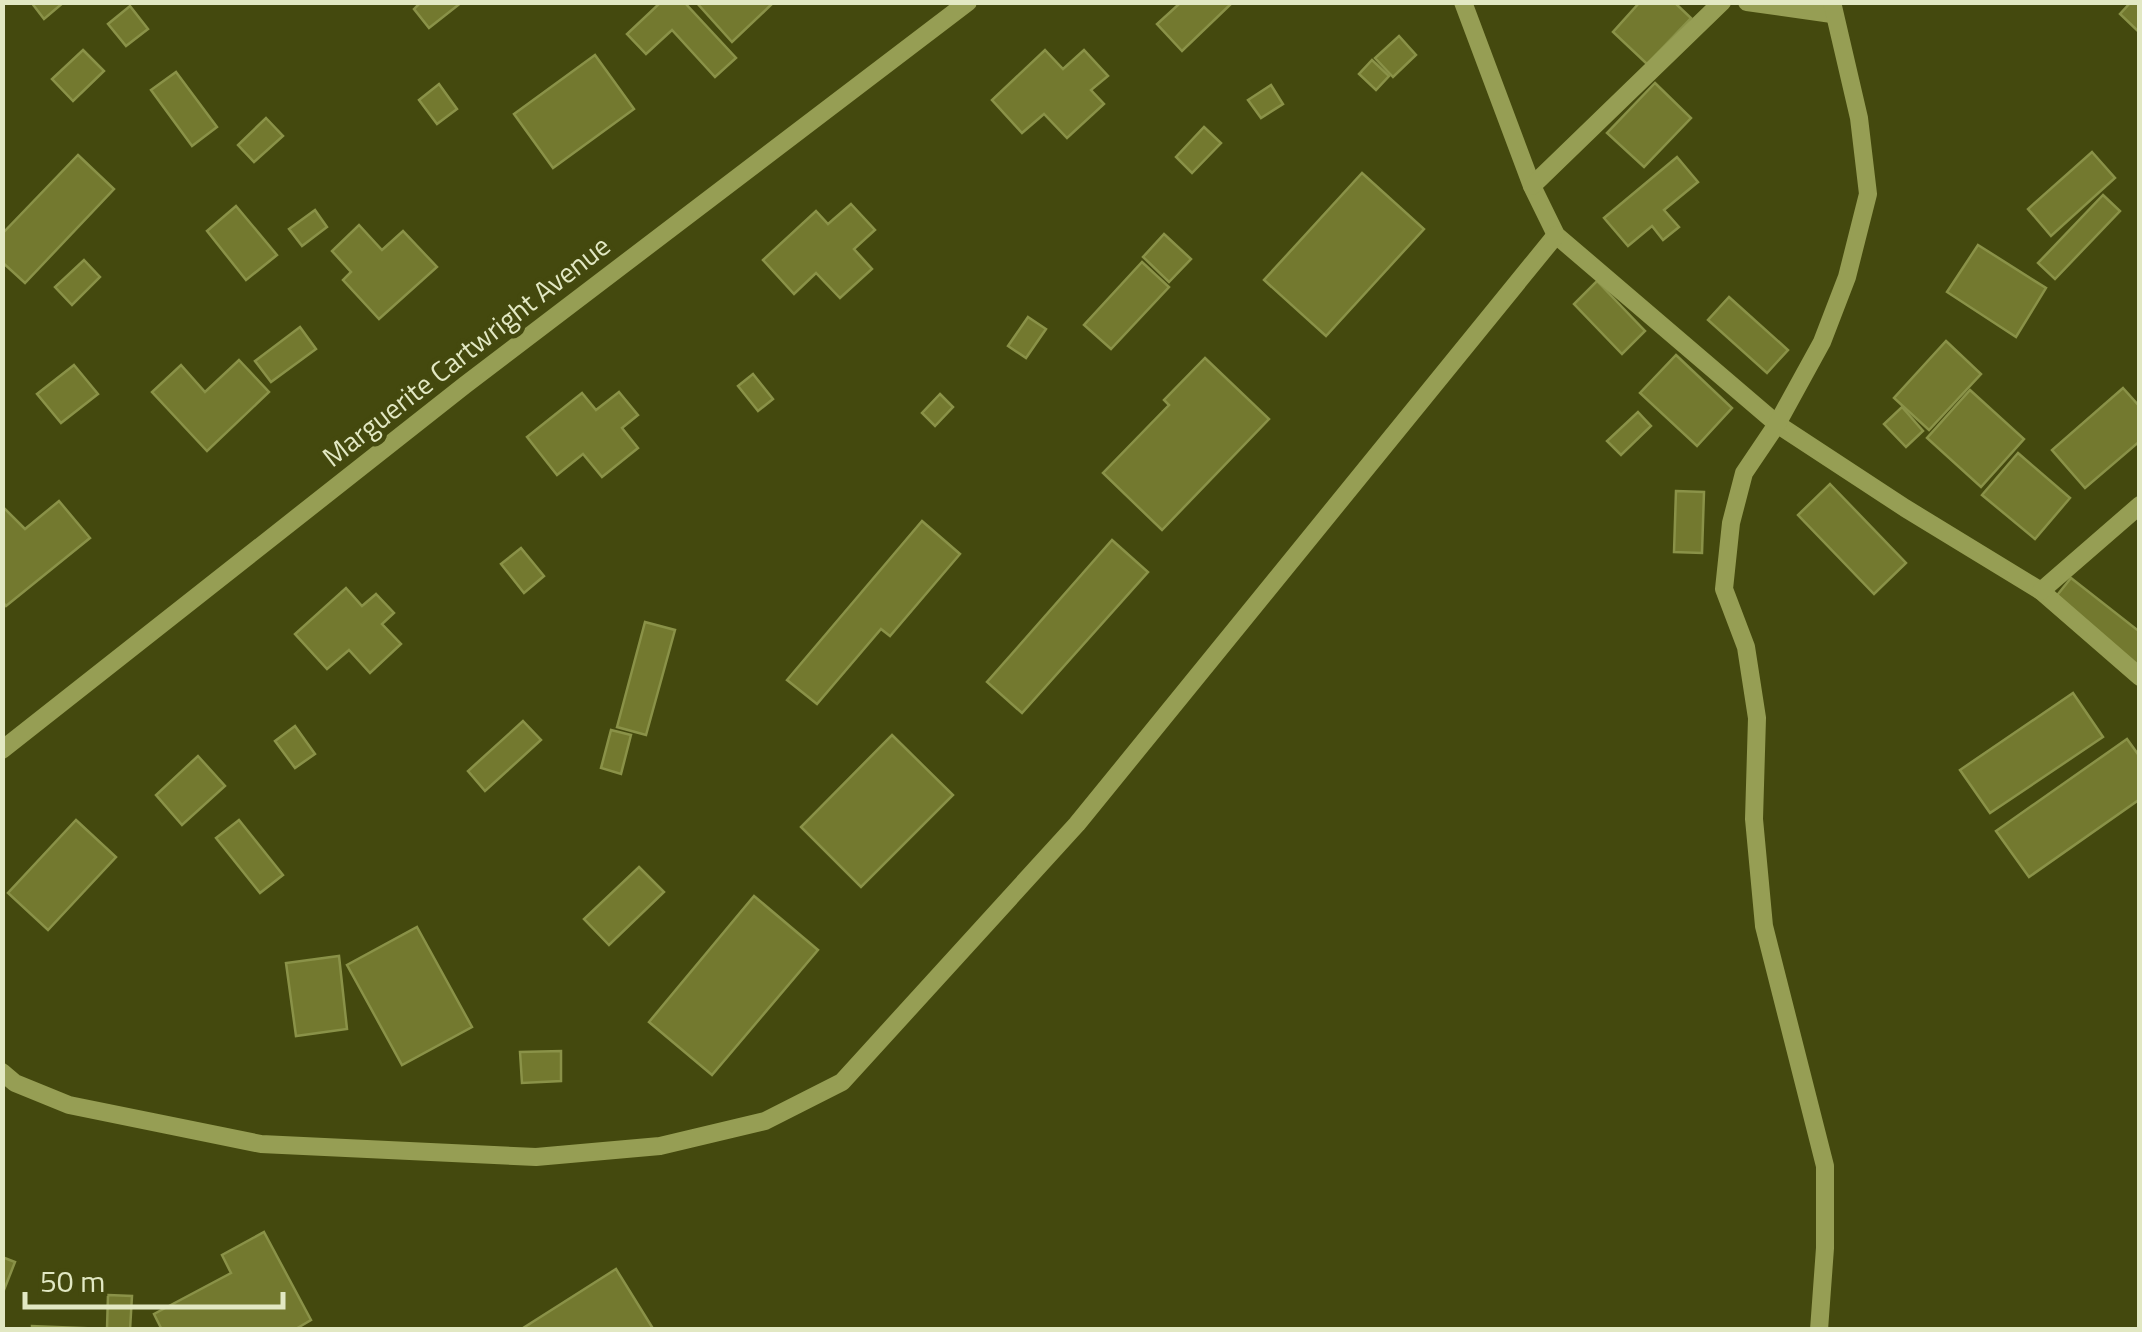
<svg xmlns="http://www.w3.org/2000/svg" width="2142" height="1332" viewBox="0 0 2142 1332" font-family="'Titillium Web',sans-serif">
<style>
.building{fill:#73792f;stroke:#8a9248;stroke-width:2.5}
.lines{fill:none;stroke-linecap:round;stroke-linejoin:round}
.minor{stroke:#969e54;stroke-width:18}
.labels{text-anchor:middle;stroke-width:9;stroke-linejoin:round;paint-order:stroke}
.street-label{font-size:28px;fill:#e2e8c3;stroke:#44490e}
</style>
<rect width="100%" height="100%" fill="#44490e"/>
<g class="building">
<path d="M31,2H64L44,19Z"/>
<path d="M421,2H462L429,28L414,9Z"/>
<path d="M661,2H684L736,58L715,77L672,30L646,54L627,34Z"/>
<path d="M696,2H774L732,42Z"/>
<path d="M1176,2H1233L1182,51L1157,24L1178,5Z"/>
<path d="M1640,2H1674L1691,18L1647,64L1613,32Z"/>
<path d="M2131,2H2140V33L2120,14Z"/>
<path d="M130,6L148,29L126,46L108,24Z"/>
<path d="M1399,36L1416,55L1393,77L1375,58Z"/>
<path d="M83,50L104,71L73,101L52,79Z"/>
<path d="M1045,50L1063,69L1084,50L1108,76L1091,90L1104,104L1067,138L1044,114L1022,133L992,100Z"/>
<path d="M595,55L634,109L553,168L514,114Z"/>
<path d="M1372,60L1389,76L1376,90L1359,74Z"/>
<path d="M176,72L217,127L192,146L151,90Z"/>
<path d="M1655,83L1691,118L1644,167L1607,133Z"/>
<path d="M439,84L457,109L437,124L419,100Z"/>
<path d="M1271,85L1283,104L1261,118L1248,100Z"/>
<path d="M266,118L283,136L254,162L238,145Z"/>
<path d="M1204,127L1221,143L1192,173L1176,157Z"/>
<path d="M2092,152L2115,178L2051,236L2028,209Z"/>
<path d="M78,155L114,189L25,283L2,262V234Z"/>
<path d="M1677,157L1698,182L1664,210L1679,227L1663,240L1652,226L1628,246L1604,218Z"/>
<path d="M1362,173L1424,229L1326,336L1264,280Z"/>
<path d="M2103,195L2120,211L2055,279L2038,263Z"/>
<path d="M851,204L875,230L854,249L872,269L840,298L816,273L794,294L763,260L816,211L828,224Z"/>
<path d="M236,206L277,255L246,280L207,231Z"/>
<path d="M315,210L327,227L302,246L289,229Z"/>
<path d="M359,225L382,250L403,231L437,267L379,319L343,280L351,272L332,251Z"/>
<path d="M1164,234L1191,259L1169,282L1143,257Z"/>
<path d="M1978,245L2046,288L2016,337L1947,292Z"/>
<path d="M84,260L100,277L72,305L55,287Z"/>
<path d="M1142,262L1169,287L1111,349L1084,325Z"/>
<path d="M1597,281L1645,331L1622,354L1574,304Z"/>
<path d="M1729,297L1788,350L1767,373L1708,320Z"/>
<path d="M1028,317L1046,329L1026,358L1008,346Z"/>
<path d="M300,327L316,349L271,382L255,361Z"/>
<path d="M1946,341L1981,374L1929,430L1894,398Z"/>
<path d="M1676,355L1732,408L1697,446L1640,393Z"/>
<path d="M1205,358L1269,419L1162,530L1103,473L1169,405L1164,400Z"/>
<path d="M239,360L269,392L207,451L152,392L181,365L205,392Z"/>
<path d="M74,365L98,394L61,423L37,394Z"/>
<path d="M753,374L773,399L758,411L738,386Z"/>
<path d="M2123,388L2140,407V441L2085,488L2052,450Z"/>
<path d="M1970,390L2024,439L1981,487L1927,438Z"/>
<path d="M619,392L638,415L622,428L638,448L602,477L583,454L557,475L527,437L582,393L596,410Z"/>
<path d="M940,394L953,407L935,426L922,413Z"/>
<path d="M1902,407L1923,431L1906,447L1884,424Z"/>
<path d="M1638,412L1651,426L1621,455L1607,441Z"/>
<path d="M2018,453L2070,498L2035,539L1982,495Z"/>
<path d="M1830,484L1906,563L1874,594L1798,515Z"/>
<path d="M1676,491L1704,492L1702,553L1674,552Z"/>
<path d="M59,501L90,538L6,606L2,601V506L25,529Z"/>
<path d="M922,521L960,554L890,636L881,629L817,704L787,680Z"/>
<path d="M1112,540L1148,572L1022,713L987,682Z"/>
<path d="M521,548L544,576L524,593L501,564Z"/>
<path d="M2071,578L2140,632V667L2054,599Z"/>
<path d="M346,588L362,606L376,594L394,613L382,624L401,644L370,673L349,650L327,669L295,634Z"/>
<path d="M645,622L675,630L646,735L617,727Z"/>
<path d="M2073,693L2103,737L1990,813L1960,770Z"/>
<path d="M523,721L541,740L485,791L468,771Z"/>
<path d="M295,726L315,754L295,768L275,741Z"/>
<path d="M611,730L631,735L621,774L601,768Z"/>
<path d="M892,735L953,795L861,887L801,827Z"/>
<path d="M2127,739L2140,757V799L2029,877L1996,831Z"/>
<path d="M198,756L225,786L182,825L156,795Z"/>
<path d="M76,820L116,857L48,930L8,893Z"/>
<path d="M239,820L283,875L260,893L216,838Z"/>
<path d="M639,867L664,892L609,945L584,919Z"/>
<path d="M754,896L818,950L712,1075L649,1022Z"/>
<path d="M417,927L472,1027L402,1065L347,965Z"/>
<path d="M339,956L347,1029L296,1036L286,963Z"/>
<path d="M561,1051V1081L522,1083L520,1052Z"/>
<path d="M264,1232L311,1320L294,1330H162L154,1314L231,1273L222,1255Z"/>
<path d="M2,1257L15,1262L2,1295Z"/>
<path d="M616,1269L652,1327L648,1330H520Z"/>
<path d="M108,1295L132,1296L130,1330H32V1326L107,1329Z"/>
</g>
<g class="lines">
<g class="minor">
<path d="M1463,2L1532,186L1556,235L1777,424L1905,508L2041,591L2140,677"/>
<path d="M1747,2L1832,14"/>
<path d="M1532,186L1722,2"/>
<path d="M2041,591L2140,505"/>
<path d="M2,750L465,385L968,2"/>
<path d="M2,1072L15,1083L69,1105L261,1144L536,1157L660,1146L765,1121L842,1082L1077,824L1556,235"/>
<path d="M1819,1330L1825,1248V1166L1764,926L1754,819L1757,718L1746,647L1724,589L1731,523L1744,473L1777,424L1822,342L1847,277L1868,194L1859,118L1832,2"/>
</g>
</g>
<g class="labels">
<g class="street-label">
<text transform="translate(466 351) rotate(-38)" y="10">Marguerite Cartwright Avenue</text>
</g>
</g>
<rect width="2142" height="1332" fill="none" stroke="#e2e8c3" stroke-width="10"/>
<path d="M25 1292v15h258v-15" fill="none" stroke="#e2e8c3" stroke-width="5"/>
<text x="40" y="1292" font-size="30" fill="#e2e8c3" stroke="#44490e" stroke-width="8" paint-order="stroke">50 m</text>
</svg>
